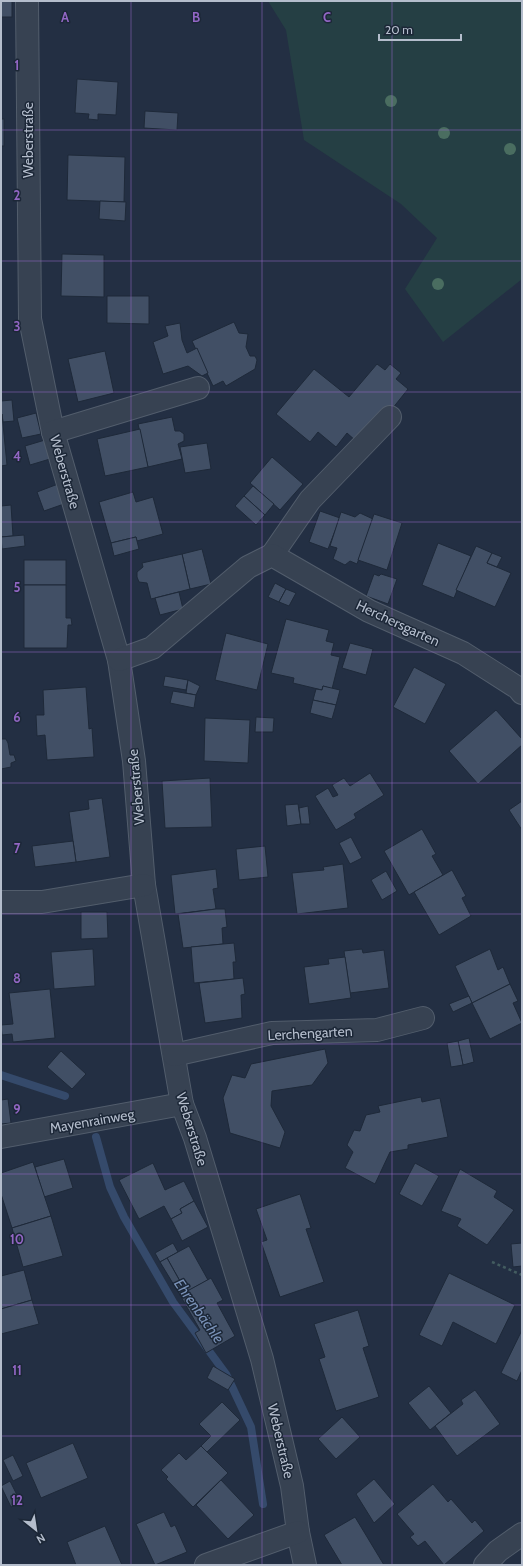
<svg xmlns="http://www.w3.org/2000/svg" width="523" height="1566" viewBox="0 0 523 1566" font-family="Cabin,sans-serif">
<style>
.green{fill:#253f44}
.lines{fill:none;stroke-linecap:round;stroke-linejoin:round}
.stream{stroke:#354a6b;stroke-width:8}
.building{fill:#414f65;stroke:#1e2939}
.minor-casing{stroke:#525d6c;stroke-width:24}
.path{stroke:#435c60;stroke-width:2.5;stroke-dasharray:3 3;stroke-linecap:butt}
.minor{stroke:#374252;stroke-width:22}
.tree{fill:#4a6d60}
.grid{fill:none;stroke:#9266c4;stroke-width:1;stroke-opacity:0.55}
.labels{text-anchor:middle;stroke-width:3;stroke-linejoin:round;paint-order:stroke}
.street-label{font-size:14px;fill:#b4bdcc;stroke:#1c2737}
.water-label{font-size:15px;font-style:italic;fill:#7991b7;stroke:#1c2737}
.grid-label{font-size:13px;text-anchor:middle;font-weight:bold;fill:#9266c4;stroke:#1c2737;stroke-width:3;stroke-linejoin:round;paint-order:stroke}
</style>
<rect width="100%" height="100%" fill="#232f43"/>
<path class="green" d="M268,1H522V279L443,342L405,289L437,238L401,204L304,140L286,30Z"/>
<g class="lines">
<g class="stream">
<path d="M1,1075L65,1096"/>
<path d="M96,1137L110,1187L124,1217L173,1302L226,1374L251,1427L263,1504"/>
</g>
</g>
<g class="building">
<rect x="1" y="1" width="11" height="16"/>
<path d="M77,79L118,82L116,115L98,114V120L88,119L89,114L75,113Z"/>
<path d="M145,111L178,113L177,130L144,128Z"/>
<rect x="1" y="119" width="3" height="27"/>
<path d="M68,155L125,157L124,202L67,200Z"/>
<path d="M100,201L126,202L125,221L99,219Z"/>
<path d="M62,254L104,255V297L61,296Z"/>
<path d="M107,296H149V324L107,323Z"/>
<path d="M234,322L239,333L248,334L246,347L250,356H255L257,360L255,369L226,386L223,381L213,386L192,341Z"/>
<path d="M180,323L182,340L187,353L197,348L208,373L202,376L188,366L163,374L153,342L168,336L165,326Z"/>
<path d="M105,351L114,393L78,402L68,359Z"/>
<path d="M377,364L385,370L390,364L401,373L396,379L408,389L392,409L356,441L347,433L336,447L318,432L310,442L276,414L314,369L349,397Z"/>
<path d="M12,400L14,421L3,422L2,414H1V401Z"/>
<path d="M36,413L41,434L22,438L17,418Z"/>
<path d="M1,414H2L7,465L1,466Z"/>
<path d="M172,417L175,431H180L184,434V441L178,444L182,459L148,467L138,424Z"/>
<path d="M140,429L148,467L105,476L97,439Z"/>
<path d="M45,440L50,459L30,465L25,446Z"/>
<path d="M207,443L211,469L185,473L180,447Z"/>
<path d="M272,457L303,484L280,510L250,483Z"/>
<path d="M58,484L64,504L44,511L37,492Z"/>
<path d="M253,486L274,504L265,515L244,496Z"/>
<path d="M133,492L136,502L153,497L163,534L137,541L136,537L111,543L99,502Z"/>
<path d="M244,496L265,515L256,525L235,506Z"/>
<path d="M11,505L13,536L1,537V506Z"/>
<path d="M320,511L340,518L328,549L309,542Z"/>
<path d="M341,512L355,517L360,513L373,519L357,564L350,561L345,565L333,559L337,548L330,546Z"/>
<path d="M374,514L402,523L387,570L358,560Z"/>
<path d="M24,535L25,546L2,549L1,537Z"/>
<path d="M136,537L139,549L114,556L111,543Z"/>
<path d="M438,543L471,556L454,598L422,585Z"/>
<path d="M476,546L492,553L487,563L511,573L495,607L456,590Z"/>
<path d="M202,549L211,584L190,589L182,554Z"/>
<path d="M492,553L502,557L497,567L487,563Z"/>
<path d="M182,554L190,589L151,599L147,583L139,582L137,577V572L143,567L142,563Z"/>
<rect x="24" y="560" width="42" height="25"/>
<path d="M374,574L379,576L381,574L397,579L388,604L366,596Z"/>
<path d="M275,583L286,589L279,602L268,597Z"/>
<path d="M24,585H66V618H71L72,625H68L67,648H24Z"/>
<path d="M286,589L296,593L289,606L279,602Z"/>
<path d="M179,592L183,609L160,615L155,598Z"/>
<path d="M286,619L329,630L326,641L334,643L331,655L340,657L332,689L323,686L322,690L293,683L294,678L271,673Z"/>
<path d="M226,633L268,644L257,690L215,680Z"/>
<path d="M350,643L373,649L366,675L342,668Z"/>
<path d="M414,667L446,684L425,724L393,707Z"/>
<path d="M165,676L188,680L186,690L163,686Z"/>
<path d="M188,680L200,686L196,695L186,693Z"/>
<path d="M323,686L340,690L336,705L313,700L316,689L322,690Z"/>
<path d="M86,687L89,729L92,728L94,757L47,760L45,735L37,736L36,715H44L43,690Z"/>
<path d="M173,691L196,695L194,708L170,703Z"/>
<path d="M313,700L336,705L332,719L310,713Z"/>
<path d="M496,710L522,739V745L478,784L449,751Z"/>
<path d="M256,717L274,718L273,732H255Z"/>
<path d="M205,718L250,720L248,763L204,761Z"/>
<path d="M1,739H6L8,743L10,755H14L16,761L11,763V767L1,769Z"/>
<path d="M370,773L384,795L354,814L356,818L336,830L315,796L328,788L333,797L338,795L332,785L344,778L350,786Z"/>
<path d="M210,778L212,827L165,828L162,781Z"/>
<path d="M102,798L110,857L76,862L69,812L89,809L88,800Z"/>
<path d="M522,801V830L509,810Z"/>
<path d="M298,804L301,824L287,826L285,805Z"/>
<path d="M308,806L310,824H301L299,808Z"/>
<path d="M422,829L436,854L432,856L443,875L409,895L384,851Z"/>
<path d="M351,837L362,858L350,864L339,843Z"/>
<path d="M73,841L76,862L35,867L32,846Z"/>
<path d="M265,846L268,877L239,880L236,849Z"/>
<path d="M343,864L348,908L297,914L292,873L324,870L323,867Z"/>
<path d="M216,869L218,888L213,889L216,909L175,914L171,875Z"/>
<path d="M452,870L466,896L462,898L471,916L439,935L414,892Z"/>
<path d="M386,871L397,891L382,900L371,880Z"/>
<path d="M216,909H225L227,927L222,928L223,944L183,948L178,914Z"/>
<path d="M81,912H107L108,938L81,939Z"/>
<path d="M234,943L236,962H233L234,979L194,983L191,947Z"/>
<path d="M93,949L95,986L54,989L51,952Z"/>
<path d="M362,949L363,953L384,950L389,988L350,993L344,951Z"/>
<path d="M490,949L498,970L503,967L510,984L472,1003L455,966Z"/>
<path d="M345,957L351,998L309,1004L304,967L329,964L328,959Z"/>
<path d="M243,978L245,994L241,995L242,1018L205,1023L199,983Z"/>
<path d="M510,984L518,1001L513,1003L522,1023L490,1039L472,1003Z"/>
<path d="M50,989L55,1038L13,1042L12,1034L2,1035L1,1025L13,1024L9,993Z"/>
<path d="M469,996L472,1003L453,1012L449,1004Z"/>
<path d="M469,1038L474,1062L463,1065L458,1041Z"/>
<path d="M458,1041L463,1065L451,1067L447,1043Z"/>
<path d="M325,1049L328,1063L312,1085L272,1091L271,1106L285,1132L280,1148L230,1133L223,1098L232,1075L245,1078L251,1064Z"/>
<path d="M61,1051L86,1074L72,1089L47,1067Z"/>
<path d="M421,1097L422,1102L440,1098L448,1137L408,1145V1149L390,1152L375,1184L345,1168L353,1152L347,1145L354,1130L360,1131L366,1115L380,1112L378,1106Z"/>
<path d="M8,1099L11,1123L1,1124V1100Z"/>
<path d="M64,1159L73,1188L44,1197L35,1167Z"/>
<path d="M33,1162L51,1216L12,1228L1,1194V1173Z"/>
<path d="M153,1163L165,1190L184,1181L194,1201L180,1209L182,1213L171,1219L164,1206L139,1219L119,1180Z"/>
<path d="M415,1163L439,1176L422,1206L399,1194Z"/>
<path d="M460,1169L497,1191L494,1197L514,1210L487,1245L457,1226L461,1219L441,1211Z"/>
<path d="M300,1194L311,1228L306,1229L324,1282L280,1297L261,1242L267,1240L256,1209Z"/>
<path d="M194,1201L208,1227L182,1241L171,1219L182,1213L180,1209Z"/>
<path d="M51,1216L63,1256L23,1267L12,1228Z"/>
<path d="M173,1243L178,1252L160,1262L155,1253Z"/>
<path d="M522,1243V1266L513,1267L511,1244Z"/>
<path d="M189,1246L208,1280L186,1292L167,1258Z"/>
<path d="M167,1258L186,1292L180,1295L160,1262Z"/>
<path d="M24,1270L32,1300L1,1309V1276Z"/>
<path d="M449,1273L515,1305L496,1344L453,1322L442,1346L419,1335Z"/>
<path d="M211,1278L223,1300L217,1303L235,1336L206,1353L195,1333L200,1330L180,1295Z"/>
<path d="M32,1300L39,1324L1,1334V1309Z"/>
<path d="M358,1310L369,1346L363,1348L379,1397L336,1411L319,1359L325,1357L314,1324Z"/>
<path d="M522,1330V1370L517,1381L501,1373Z"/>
<path d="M213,1366L235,1379L228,1390L207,1378Z"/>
<path d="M429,1386L451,1413L430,1430L408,1403Z"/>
<path d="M475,1390L500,1424L457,1456L435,1426L463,1404L461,1400Z"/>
<path d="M222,1402L240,1420L207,1452L201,1446L211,1436L199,1424Z"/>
<path d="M342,1417L360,1437L336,1459L318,1439Z"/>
<path d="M73,1443L88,1478L41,1498L26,1463Z"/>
<path d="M201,1446L228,1473L193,1507L166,1479L168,1477L161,1470L179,1453L186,1460Z"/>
<path d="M13,1455L23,1476L13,1481L3,1460Z"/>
<path d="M374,1479L395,1504L374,1523L356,1494Z"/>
<path d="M221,1480L254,1515L228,1539L196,1505Z"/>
<path d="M10,1481L21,1503L11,1507L1,1486Z"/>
<path d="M433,1484L448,1502L451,1499L472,1523L475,1520L484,1531L444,1565L425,1541L418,1546L410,1537L414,1534L397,1514Z"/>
<path d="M164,1512L171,1527L175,1525L187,1552L155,1565L136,1524Z"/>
<path d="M355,1517L384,1565H342L324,1535Z"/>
<path d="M105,1526L122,1565H76L67,1542Z"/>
</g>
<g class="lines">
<defs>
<g id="minor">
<path d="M27,1L30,319L53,432L119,660L134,761L144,885L182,1104L195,1138L262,1359L292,1486L298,1532L305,1565"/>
<path d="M53,432L198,388"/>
<path d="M272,555L310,500L390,417"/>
<path d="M119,660L152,648L248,567L272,555L369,611L463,653L518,688L522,693"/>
<path d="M1,902H42L144,885"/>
<path d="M174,1055L272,1033L377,1030L423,1018"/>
<path d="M1,1137L182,1104"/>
<path d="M206,1565L298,1532"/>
<path d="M485,1565L498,1551L522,1534"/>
</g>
</defs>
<use href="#minor" class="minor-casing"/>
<path class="path" d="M492,1262L522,1275"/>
<use href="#minor" class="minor"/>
</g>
<g class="tree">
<circle cx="391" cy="101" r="6"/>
<circle cx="444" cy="133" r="6"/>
<circle cx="510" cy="149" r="6"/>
<circle cx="438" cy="284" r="6"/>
</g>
<path class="grid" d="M131,1V1565M262,1V1565M392,1V1565M1,130H522M1,261H522M1,392H522M1,522H522M1,652H522M1,783H522M1,914H522M1,1044H522M1,1174H522M1,1305H522M1,1436H522"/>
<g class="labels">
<g class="street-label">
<text transform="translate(28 140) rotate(-90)" y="5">Weberstraße</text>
<text transform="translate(65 472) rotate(74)" y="5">Weberstraße</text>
<text transform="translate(398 623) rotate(25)" y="5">Herchersgarten</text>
<text transform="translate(136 787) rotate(-95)" y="5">Weberstraße</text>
<text transform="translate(310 1033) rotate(-3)" y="5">Lerchengarten</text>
<text transform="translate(92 1121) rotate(-10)" y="5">Mayenrainweg</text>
<text transform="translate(192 1129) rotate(73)" y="5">Weberstraße</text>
<text transform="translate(281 1441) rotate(77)" y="5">Weberstraße</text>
</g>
<g class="water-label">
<text transform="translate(199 1311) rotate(55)" y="5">Ehrenbächle</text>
</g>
</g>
<g class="grid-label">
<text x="65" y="22">A</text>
<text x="196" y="22">B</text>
<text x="327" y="22">C</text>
<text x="17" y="70">1</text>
<text x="17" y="200">2</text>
<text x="17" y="331">3</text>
<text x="17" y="461">4</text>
<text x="17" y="592">5</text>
<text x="17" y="722">6</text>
<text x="17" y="853">7</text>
<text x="17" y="983">8</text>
<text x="17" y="1114">9</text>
<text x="17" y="1244">10</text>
<text x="17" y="1375">11</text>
<text x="17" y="1505">12</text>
</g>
<rect width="523" height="1566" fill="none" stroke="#b4bdcc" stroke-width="4"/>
<g transform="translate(36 1530) rotate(150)" stroke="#1c2737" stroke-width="3" paint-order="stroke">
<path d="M0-3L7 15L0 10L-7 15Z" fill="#b4bdcc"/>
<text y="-6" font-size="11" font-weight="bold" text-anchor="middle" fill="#b4bdcc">N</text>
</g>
<path d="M379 34v6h82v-6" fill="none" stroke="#b4bdcc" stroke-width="2"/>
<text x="385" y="34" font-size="12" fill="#b4bdcc" stroke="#1c2737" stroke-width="3" paint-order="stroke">20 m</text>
</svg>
